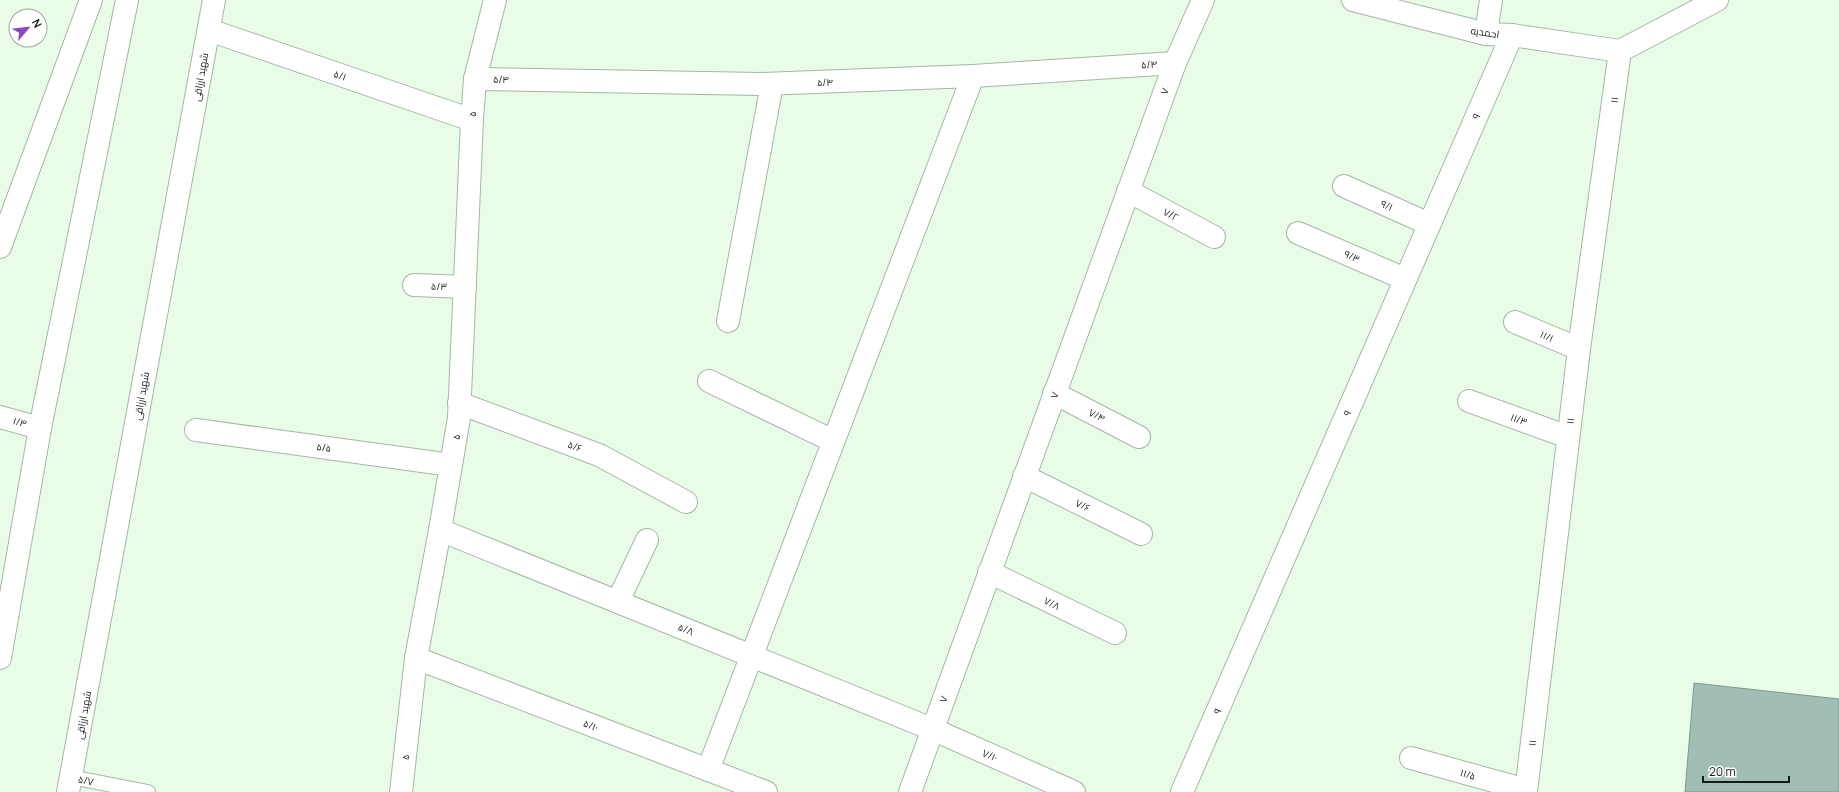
<svg xmlns="http://www.w3.org/2000/svg" width="1839" height="792" viewBox="0 0 1839 792" font-family="Manrope,Cairo,sans-serif">
<style>
.building{fill:#a0beb6;stroke:#7c9a92}
.lines{fill:none;stroke-linecap:round;stroke-linejoin:round}
.service-casing{stroke:#a4b7a3;stroke-width:16}
.minor-casing{stroke:#a4b7a3;stroke-width:24}
.tertiary-casing{stroke:#a4b7a3;stroke-width:24}
.service{stroke:#fff;stroke-width:14}
.minor{stroke:#fff;stroke-width:22}
.tertiary{stroke:#fff;stroke-width:22}
.labels{text-anchor:middle;stroke-width:3.5;stroke-linejoin:round;paint-order:stroke}
.street-label{font-size:10px;fill:#141b13;stroke:#fff}
</style>
<rect width="100%" height="100%" fill="#e8fce7"/>
<path class="building" d="M1694,683L1839,699V792H1685Z"/>
<g class="lines">
<defs>
<path id="service" d="M71,777L148,792"/>
<g id="minor">
<path d="M1353,0L1486,34L1512,35L1620,51"/>
<path d="M209,30L472,120"/>
<path d="M1486,34L1491,0"/>
<path d="M1620,51L1717,0"/>
<path d="M475,79L760,84L973,76L1175,63"/>
<path d="M1344,186L1429,224"/>
<path d="M1128,191L1214,237"/>
<path d="M1298,233L1405,279"/>
<path d="M0,247L91,0"/>
<path d="M414,285L465,287"/>
<path d="M728,321L772,84"/>
<path d="M1515,322L1579,349"/>
<path d="M709,381L833,441"/>
<path d="M1054,393L1139,437"/>
<path d="M1469,401L1568,437"/>
<path d="M459,403L599,455L686,502"/>
<path d="M0,417L40,428"/>
<path d="M196,430L451,465"/>
<path d="M1024,476L1141,534"/>
<path d="M440,530L932,729L1074,792"/>
<path d="M989,572L1115,633"/>
<path d="M618,601L647,540"/>
<path d="M416,658L766,792"/>
<path d="M1411,758L1526,790"/>
<path d="M708,770L973,76"/>
<path d="M401,792L416,658L440,530L459,418L472,120L475,79L495,0"/>
<path d="M910,792L1175,63L1203,0"/>
<path d="M1182,792L1512,35"/>
<path d="M1526,792L1579,349L1620,51"/>
</g>
<g id="tertiary">
<path d="M0,658L40,428L127,0"/>
<path d="M68,792L214,0"/>
</g>
</defs>
<use href="#service" class="service-casing"/>
<use href="#minor" class="minor-casing"/>
<use href="#tertiary" class="tertiary-casing"/>
<use href="#service" class="service"/>
<use href="#minor" class="minor"/>
<use href="#tertiary" class="tertiary"/>
</g>
<g class="labels">
<g class="street-label">
<text transform="translate(1485 32) rotate(9)" y="4">احمدیه</text>
<text transform="translate(1149 64) rotate(-4)" y="4">۵/۴</text>
<text transform="translate(340 75) rotate(19)" y="4">۵/۱</text>
<text transform="translate(200 77) rotate(-80)" y="4">شهید ارزاقی</text>
<text transform="translate(501 79) rotate(1)" y="4">۵/۴</text>
<text transform="translate(825 82) rotate(-2)" y="4">۵/۴</text>
<text transform="translate(1164 91) rotate(-70)" y="4">۷</text>
<text transform="translate(1614 100) rotate(-82)" y="4">۱۱</text>
<text transform="translate(472 114) rotate(-86)" y="4">۵</text>
<text transform="translate(1476 116) rotate(-66)" y="4">۹</text>
<text transform="translate(1387 205) rotate(24)" y="4">۹/۱</text>
<text transform="translate(1171 214) rotate(28)" y="4">۷/۲</text>
<text transform="translate(1352 256) rotate(24)" y="4">۹/۳</text>
<text transform="translate(439 286) rotate(2)" y="4">۵/۳</text>
<text transform="translate(1547 336) rotate(24)" y="4">۱۱/۱</text>
<text transform="translate(1054 395) rotate(-70)" y="4">۷</text>
<text transform="translate(141 396) rotate(-80)" y="4">شهید ارزاقی</text>
<text transform="translate(1347 413) rotate(-66)" y="4">۹</text>
<text transform="translate(1097 415) rotate(27)" y="4">۷/۴</text>
<text transform="translate(1519 419) rotate(20)" y="4">۱۱/۳</text>
<text transform="translate(1570 421) rotate(-83)" y="4">۱۱</text>
<text transform="translate(20 422) rotate(16)" y="4">۱/۳</text>
<text transform="translate(456 437) rotate(-81)" y="4">۵</text>
<text transform="translate(575 446) rotate(20)" y="4">۵/۶</text>
<text transform="translate(324 447) rotate(8)" y="4">۵/۵</text>
<text transform="translate(1083 505) rotate(27)" y="4">۷/۶</text>
<text transform="translate(1052 603) rotate(26)" y="4">۷/۸</text>
<text transform="translate(686 629) rotate(22)" y="4">۵/۸</text>
<text transform="translate(943 699) rotate(-70)" y="4">۷</text>
<text transform="translate(1217 711) rotate(-67)" y="4">۹</text>
<text transform="translate(83 715) rotate(-80)" y="4">شهید ارزاقی</text>
<text transform="translate(591 725) rotate(21)" y="4">۵/۱۰</text>
<text transform="translate(1532 743) rotate(-83)" y="4">۱۱</text>
<text transform="translate(990 755) rotate(24)" y="4">۷/۱۰</text>
<text transform="translate(405 757) rotate(-83)" y="4">۵</text>
<text transform="translate(1468 774) rotate(16)" y="4">۱۱/۵</text>
<text transform="translate(86 780) rotate(11)" y="4">۵/۷</text>
</g>
</g>
<g transform="translate(28 28) rotate(62)"><circle r="19" fill="#ffffff" stroke="#a1a4a1"/>
<path d="M0-3L7 15L0 10L-7 15Z" fill="#8e47ba"/>
<text y="-6" font-size="11" font-weight="bold" text-anchor="middle" fill="#141b13">N</text>
</g>
<path d="M1703 776v6h86v-6" fill="none" stroke="#141b13" stroke-width="2"/>
<text x="1709" y="776" font-size="12" fill="#141b13" stroke="#ffffff" stroke-width="3" paint-order="stroke">20 m</text>
</svg>
